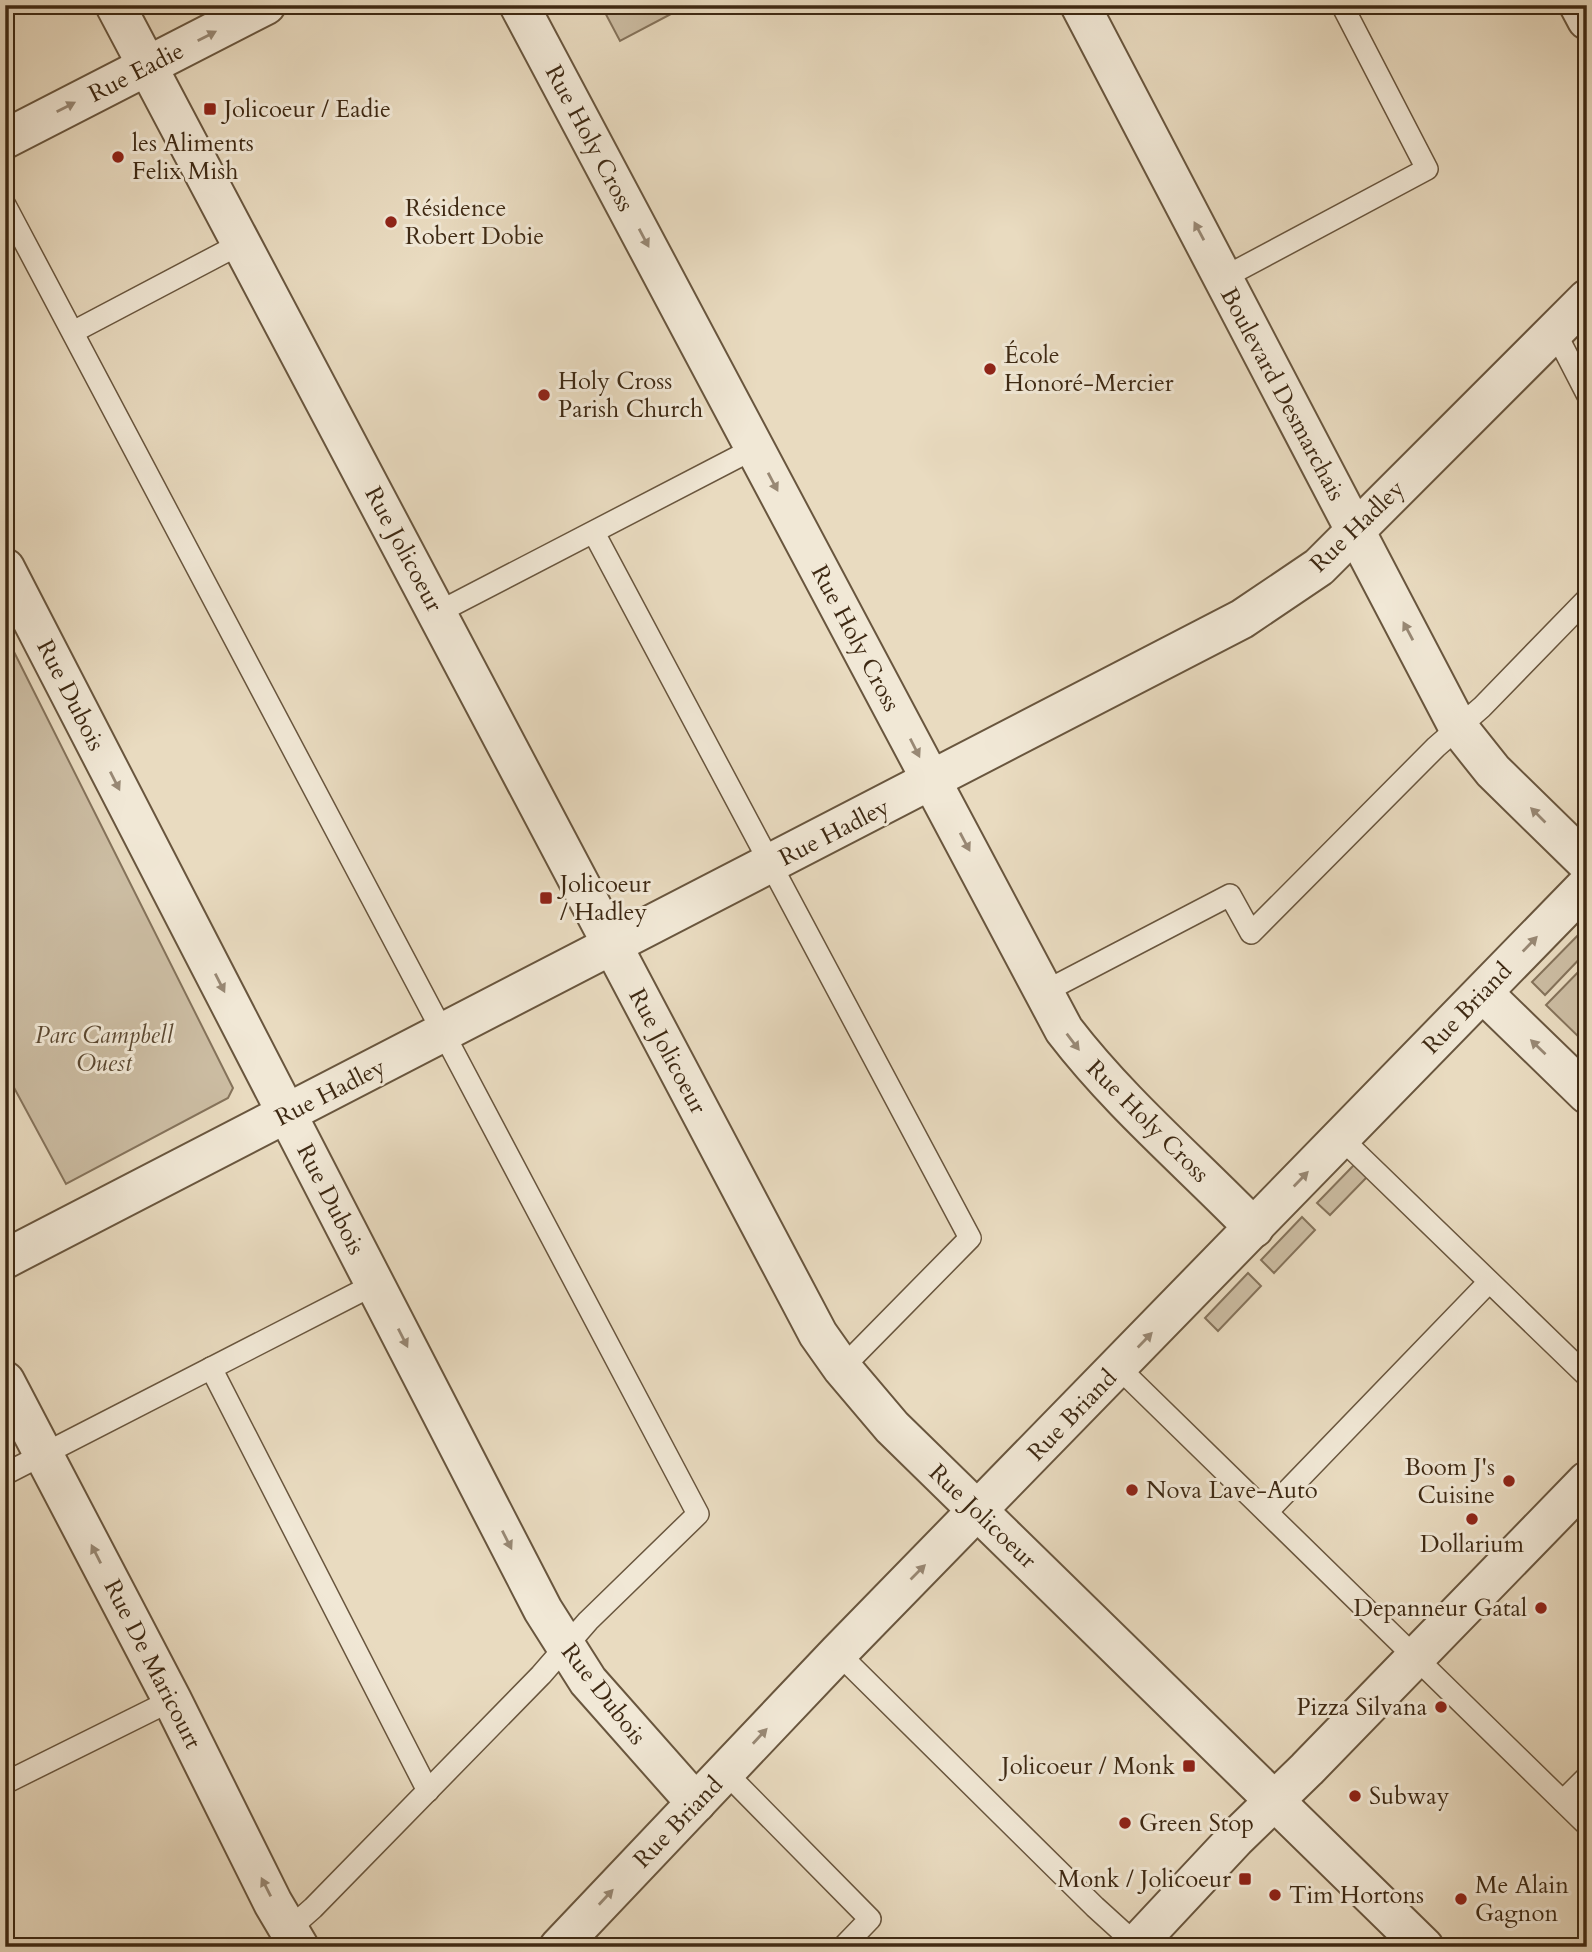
<svg xmlns="http://www.w3.org/2000/svg" width="1592" height="1952" viewBox="0 0 1592 1952" font-family="Cardo,serif">
<style>
.green{fill:#ccbda3;stroke:#85735b;stroke-width:2}
.lines{fill:none;stroke-linecap:round;stroke-linejoin:round}
.service-casing{stroke:#69563e;stroke-width:24}
.minor-casing{stroke:#69563e;stroke-width:42}
.tertiary-casing{stroke:#69563e;stroke-width:42}
.service{stroke:#f1e8d6;stroke-width:21}
.minor{stroke:#f1e8d6;stroke-width:38}
.tertiary{stroke:#f1e8d6;stroke-width:38}
.oneway{fill:#988874}
.poi-dot{fill:#8f2418;stroke:#f1e8d6;stroke-width:2.5}
.labels{text-anchor:middle;stroke-width:6;stroke-linejoin:round;paint-order:stroke}
.street-label{font-size:24px;fill:#3e2913;stroke:#f1e8d6}
.poi-label{font-size:24px;fill:#3e2913;stroke:#f1e8d6;text-anchor:start}
.park-label{font-size:24px;font-style:italic;fill:#5a4730;stroke:#f1e8d6}
</style>
<rect width="100%" height="100%" fill="#e9dbc0"/>
<filter id="stains"><feTurbulence type="fractalNoise" baseFrequency=".00286" numOctaves="4"/><feColorMatrix values="0 0 0 0 .2 0 0 0 0 .09 0 0 0 0 .02 0 0 0 .5 -.17"/></filter>
<radialGradient id="worn" r=".72"><stop offset=".6" stop-color="#630" stop-opacity="0"/><stop offset="1" stop-color="#630" stop-opacity=".3"/></radialGradient>
<g class="green">
<path d="M601,5H688L620,41Z"/>
<path d="M5,634L233,1088L228,1098L66,1184L5,1071Z"/>
<path d="M1587,926V951L1545,995L1532,982Z"/>
<path d="M1587,963V1045L1546,1005Z"/>
<path d="M1354,1165L1367,1177L1330,1215L1317,1203Z"/>
<path d="M1302,1217L1315,1230L1274,1273L1261,1260Z"/>
<path d="M1248,1273L1261,1286L1218,1331L1205,1318Z"/>
</g>
<g class="lines">
<defs>
<g id="service">
<path d="M5,205L698,1514L588,1621L541,1675L313,1908L288,1930"/>
<path d="M1223,278L1427,169L1342,5"/>
<path d="M73,332L240,244"/>
<path d="M1555,332L1587,394"/>
<path d="M594,533L970,1238L842,1368"/>
<path d="M437,613L755,448"/>
<path d="M1044,992L1230,895L1251,933L1436,747L1482,707L1587,599"/>
<path d="M1341,1138L1587,1376"/>
<path d="M1118,1367L1587,1825"/>
<path d="M211,1368L428,1791"/>
<path d="M5,1474L375,1284"/>
<path d="M1267,1512L1489,1282"/>
<path d="M838,1653L1095,1907L1139,1947"/>
<path d="M725,1772L870,1919L843,1947"/>
<path d="M5,1783L172,1700"/>
<path d="M1563,1801L1587,1777"/>
</g>
<g id="minor">
<path d="M519,5L1064,1030C1120,1103 1190,1162 1254,1228"/>
<path d="M1080,5L1458,727L1493,771L1587,863"/>
<path d="M1579,5L1587,20"/>
<path d="M5,139L266,5"/>
<path d="M5,568L543,1610L588,1681L696,1803"/>
<path d="M1483,993L1587,1094"/>
<path d="M5,1259C418,1048 831,836 1242,619L1319,567L1587,299"/>
<path d="M5,1381L172,1700L273,1903L299,1947"/>
<path d="M559,1947L838,1653L1587,885"/>
</g>
<g id="tertiary">
<path d="M115,5L818,1334L842,1368L892,1427L1424,1947"/>
<path d="M1134,1947L1235,1839L1307,1769L1587,1481"/>
</g>
</defs>
<use href="#service" class="service-casing"/>
<use href="#minor" class="minor-casing"/>
<use href="#tertiary" class="tertiary-casing"/>
<use href="#service" class="service"/>
<use href="#minor" class="minor"/>
<use href="#tertiary" class="tertiary"/>
</g>
<defs><path id="oneway-solid" d="M-6-.8H1V-3.2L6.5 0L1 3.2V.8H-6Z" transform="scale(1.75)"/></defs>
<g class="oneway">
<use href="#oneway-solid" transform="translate(207 36) rotate(-27)"/>
<use href="#oneway-solid" transform="translate(66 107) rotate(-27)"/>
<use href="#oneway-solid" transform="translate(1199 231) rotate(-118)"/>
<use href="#oneway-solid" transform="translate(644 238) rotate(62)"/>
<use href="#oneway-solid" transform="translate(773 482) rotate(62)"/>
<use href="#oneway-solid" transform="translate(1408 631) rotate(-118)"/>
<use href="#oneway-solid" transform="translate(915 748) rotate(63)"/>
<use href="#oneway-solid" transform="translate(115 781) rotate(63)"/>
<use href="#oneway-solid" transform="translate(1538 815) rotate(-135)"/>
<use href="#oneway-solid" transform="translate(965 842) rotate(62)"/>
<use href="#oneway-solid" transform="translate(1530 944) rotate(-46)"/>
<use href="#oneway-solid" transform="translate(220 983) rotate(63)"/>
<use href="#oneway-solid" transform="translate(1073 1042) rotate(53)"/>
<use href="#oneway-solid" transform="translate(1538 1047) rotate(-136)"/>
<use href="#oneway-solid" transform="translate(1301 1179) rotate(-46)"/>
<use href="#oneway-solid" transform="translate(403 1338) rotate(63)"/>
<use href="#oneway-solid" transform="translate(1145 1340) rotate(-46)"/>
<use href="#oneway-solid" transform="translate(507 1540) rotate(63)"/>
<use href="#oneway-solid" transform="translate(96 1554) rotate(-117)"/>
<use href="#oneway-solid" transform="translate(918 1572) rotate(-45)"/>
<use href="#oneway-solid" transform="translate(760 1736) rotate(-47)"/>
<use href="#oneway-solid" transform="translate(266 1887) rotate(-117)"/>
<use href="#oneway-solid" transform="translate(606 1897) rotate(-47)"/>
</g>
<g class="poi-dot">
<rect x="203" y="102" width="14" height="14" rx="3.5"/>
<circle cx="118" cy="157" r="7"/>
<circle cx="391" cy="222" r="7"/>
<circle cx="990" cy="369" r="7"/>
<circle cx="544" cy="395" r="7"/>
<rect x="539" y="891" width="14" height="14" rx="3.5"/>
<circle cx="1509" cy="1481" r="7"/>
<circle cx="1132" cy="1490" r="7"/>
<circle cx="1472" cy="1519" r="7"/>
<circle cx="1541" cy="1608" r="7"/>
<circle cx="1441" cy="1707" r="7"/>
<rect x="1182" y="1759" width="14" height="14" rx="3.5"/>
<circle cx="1355" cy="1796" r="7"/>
<circle cx="1125" cy="1823" r="7"/>
<rect x="1238" y="1872" width="14" height="14" rx="3.5"/>
<circle cx="1275" cy="1895" r="7"/>
<circle cx="1461" cy="1899" r="7"/>
</g>
<g class="labels">
<g class="street-label">
<text transform="translate(136 72) rotate(-27)" y="8">Rue Eadie</text>
<text transform="translate(590 138) rotate(62)" y="8">Rue Holy Cross</text>
<text transform="translate(1283 394) rotate(62)" y="8">Boulevard Desmarchais</text>
<text transform="translate(1357 526) rotate(-44)" y="8">Rue Hadley</text>
<text transform="translate(404 549) rotate(62)" y="8">Rue Jolicoeur</text>
<text transform="translate(856 638) rotate(62)" y="8">Rue Holy Cross</text>
<text transform="translate(71 695) rotate(63)" y="8">Rue Dubois</text>
<text transform="translate(834 832) rotate(-27)" y="8">Rue Hadley</text>
<text transform="translate(1467 1008) rotate(-46)" y="8">Rue Briand</text>
<text transform="translate(668 1051) rotate(62)" y="8">Rue Jolicoeur</text>
<text transform="translate(330 1092) rotate(-27)" y="8">Rue Hadley</text>
<text transform="translate(1148 1121) rotate(45)" y="8">Rue Holy Cross</text>
<text transform="translate(331 1199) rotate(63)" y="8">Rue Dubois</text>
<text transform="translate(1072 1415) rotate(-46)" y="8">Rue Briand</text>
<text transform="translate(983 1516) rotate(44)" y="8">Rue Jolicoeur</text>
<text transform="translate(153 1664) rotate(63)" y="8">Rue De Maricourt</text>
<text transform="translate(604 1694) rotate(52)" y="8">Rue Dubois</text>
<text transform="translate(678 1822) rotate(-46)" y="8">Rue Briand</text>
</g>
<g class="poi-label">
<text x="224" y="117">Jolicoeur / Eadie</text>
<text x="132" y="151">les Aliments<tspan x="132" dy="28">Felix Mish</tspan></text>
<text x="405" y="216">Résidence<tspan x="405" dy="28">Robert Dobie</tspan></text>
<text x="1004" y="363">École<tspan x="1004" dy="28">Honoré-Mercier</tspan></text>
<text x="558" y="389">Holy Cross<tspan x="558" dy="28">Parish Church</tspan></text>
<text x="560" y="892">Jolicoeur<tspan x="560" dy="28">/ Hadley</tspan></text>
<text x="1495" y="1475" text-anchor="end">Boom J's<tspan x="1495" dy="28">Cuisine</tspan></text>
<text x="1146" y="1498">Nova Lave-Auto</text>
<text x="1472" y="1552" text-anchor="middle">Dollarium</text>
<text x="1527" y="1616" text-anchor="end">Depanneur Gatal</text>
<text x="1427" y="1715" text-anchor="end">Pizza Silvana</text>
<text x="1175" y="1774" text-anchor="end">Jolicoeur / Monk</text>
<text x="1369" y="1804">Subway</text>
<text x="1139" y="1831">Green Stop</text>
<text x="1231" y="1887" text-anchor="end">Monk / Jolicoeur</text>
<text x="1475" y="1893">Me Alain<tspan x="1475" dy="28">Gagnon</tspan></text>
<text x="1289" y="1903">Tim Hortons</text>
</g>
<g class="park-label">
<text x="104" y="1043">Parc Campbell<tspan x="104" dy="28">Ouest</tspan></text>
</g>
</g>
<rect width="1592" height="1952" fill="none" stroke="#e9dbc0" stroke-width="28"/>
<rect x="7" y="7" width="1578" height="1938" fill="none" stroke="#3e2913" stroke-width="3.5"/>
<rect x="14" y="14" width="1564" height="1924" fill="none" stroke="#3e2913" stroke-width="2"/>
<rect width="100%" height="100%" filter="url(#stains)"/>
<rect width="100%" height="100%" fill="url(#worn)"/>
</svg>
